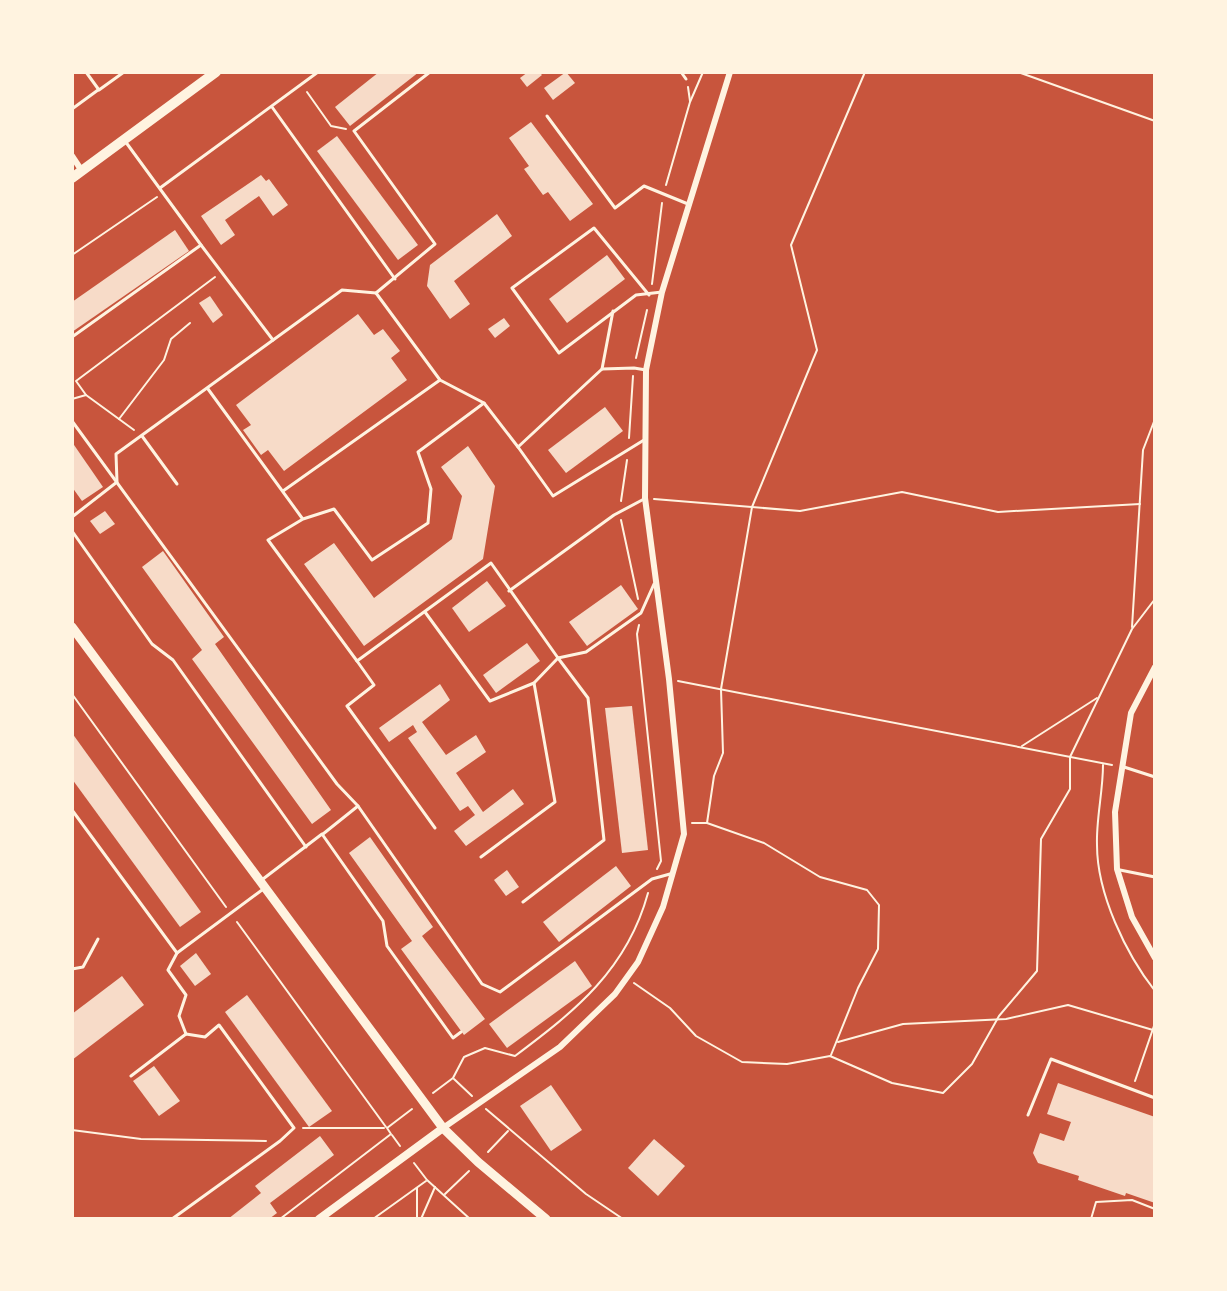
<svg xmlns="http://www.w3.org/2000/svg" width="1227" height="1291" viewBox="0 0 1227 1291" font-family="'PT Sans Narrow',sans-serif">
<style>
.building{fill:#f7dbc8}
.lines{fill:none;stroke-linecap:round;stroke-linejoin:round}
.path{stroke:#fff3e0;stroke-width:2}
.service{stroke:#fff3e0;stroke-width:3}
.minor{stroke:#fff3e0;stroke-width:6}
.tertiary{stroke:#fff3e0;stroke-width:8}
.secondary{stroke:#fff3e0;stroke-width:9}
.primary{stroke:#fff3e0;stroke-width:10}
</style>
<rect width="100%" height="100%" fill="#c8553d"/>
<g class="building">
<path d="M379,72H419L350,126L335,107Z"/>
<path d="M528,72H539L542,75L527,87L520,78Z"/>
<path d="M566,72L575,83L553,100L544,88Z"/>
<path d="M531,122L593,204L570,221L548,192L543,195L524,169L529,166L509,138Z"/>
<path d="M337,136L418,245L398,260L317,151Z"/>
<path d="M261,175L266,181L269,179L288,205L273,216L259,196L225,220L235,235L221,245L201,216Z"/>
<path d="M497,214L512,236L454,281L470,304L450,319L427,286L430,265Z"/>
<path d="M175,230L189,251L72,332V302Z"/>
<path d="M607,255L625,279L567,323L549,299Z"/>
<path d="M210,296L223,315L213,323L199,303Z"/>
<path d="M358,314L374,335L383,329L400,351L391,358L407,380L284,471L268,450L261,455L243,430L251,425L236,405Z"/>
<path d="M504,318L510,326L495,338L488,329Z"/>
<path d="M605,407L623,431L566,473L548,450Z"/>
<path d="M72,442L103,487L82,501L72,487Z"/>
<path d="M468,446L495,486L483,559L364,646L304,564L334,543L374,598L452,539L462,496L441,467Z"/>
<path d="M105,511L115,524L100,534L90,521Z"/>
<path d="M163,551L224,637L215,644L331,810L312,824L192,659L202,650L142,567Z"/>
<path d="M487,581L506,606L469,632L452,608Z"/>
<path d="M621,585L638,609L587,646L569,622Z"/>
<path d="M527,643L540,661L496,693L483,675Z"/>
<path d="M440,684L450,700L422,722L446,755L476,735L486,752L456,773L483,812L513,789L524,804L466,846L454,831L475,815L468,806L460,811L408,738L417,732L413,725L389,742L379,728Z"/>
<path d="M632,706L648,850L622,853L605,708Z"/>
<path d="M72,733L201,912L180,927L72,779Z"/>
<path d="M370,837L433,927L422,936L485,1019L464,1035L401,949L412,941L349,853Z"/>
<path d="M616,866L631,886L559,942L543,922Z"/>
<path d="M507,870L519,887L506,896L494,880Z"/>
<path d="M196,953L211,974L195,986L180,966Z"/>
<path d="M575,961L592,986L507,1048L489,1024Z"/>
<path d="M122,976L144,1005L72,1060V1014Z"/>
<path d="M247,995L332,1111L309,1127L225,1012Z"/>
<path d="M154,1066L180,1101L159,1116L133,1081Z"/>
<path d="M1058,1083L1155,1117V1203L1126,1193L1125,1196L1078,1180L1079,1176L1038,1163L1033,1153L1040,1133L1064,1141L1071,1122L1047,1114Z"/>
<path d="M551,1085L582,1130L551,1151L520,1106Z"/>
<path d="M320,1136L334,1155L270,1203L277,1213L269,1219H228L261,1193L255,1186Z"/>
<path d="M654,1139L685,1166L658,1196L628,1168Z"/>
</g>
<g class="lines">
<g class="path">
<path d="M1018,72L1155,121"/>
<path d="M688,87L690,101"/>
<path d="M307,92L331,126L346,129"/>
<path d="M666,185L690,102L703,72"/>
<path d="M72,255L157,197"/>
<path d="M652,284L662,203"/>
<path d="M636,358L647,310"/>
<path d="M86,395L76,381L215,277"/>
<path d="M72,399L86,395L134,430"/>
<path d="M119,419L164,360L171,339L190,323"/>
<path d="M629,438L633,376"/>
<path d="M654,499L800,511L902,492L998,512L1140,504"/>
<path d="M621,501L627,460"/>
<path d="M621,520L638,599"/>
<path d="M639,625L637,634L661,861L657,869"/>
<path d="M1132,627L1143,450L1155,419"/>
<path d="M678,681L1112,765"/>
<path d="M72,694L226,907"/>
<path d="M1022,746L1097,698"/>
<path d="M1103,765C1103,792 1096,819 1097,845C1097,894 1126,954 1155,991"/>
<path d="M692,823H707L764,843L820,877L867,890L879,905L878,949L858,988L831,1055"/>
<path d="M707,823L714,776L723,753L721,689L752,507L817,350L791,245L865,72"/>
<path d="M237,922L386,1127"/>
<path d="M634,983L670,1008L696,1036L742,1062L787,1064L830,1056L892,1083L943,1093L972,1064L999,1016L1037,971L1041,839L1070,789V757L1132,629L1155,599"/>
<path d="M838,1042L903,1024L1006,1019L1068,1005L1153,1030"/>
<path d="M454,1079L472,1096"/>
<path d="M1135,1081L1155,1023"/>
<path d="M433,1093L453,1078L464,1057L485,1048L515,1056C575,1011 627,970 648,893"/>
<path d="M486,1109L586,1194L623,1219"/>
<path d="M303,1128H384"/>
<path d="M72,1130L141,1139L266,1141"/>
<path d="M392,1135L400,1146"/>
<path d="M488,1152L508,1131"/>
<path d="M414,1163L427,1180L470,1219"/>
<path d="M445,1194L469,1171"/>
<path d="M280,1219L391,1134L387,1128L412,1109"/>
<path d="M373,1219L426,1181"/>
<path d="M417,1219V1188"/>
<path d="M421,1219L435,1187"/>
<path d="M1091,1219L1096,1202L1132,1200L1155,1209"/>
</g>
<g class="service">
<path d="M86,72L99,90L124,72"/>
<path d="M681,72L686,79"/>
<path d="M272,107L395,279"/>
<path d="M72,109L98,90"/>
<path d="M547,116L615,208L644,186L688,204"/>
<path d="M160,188L318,72"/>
<path d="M201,245L273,340"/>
<path d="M376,293L440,380L484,403L518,447L602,369L634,368L646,370"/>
<path d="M649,295L594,228L512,288L559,353L636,295L662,292"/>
<path d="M72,337L201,245L125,141"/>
<path d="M602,369L613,311"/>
<path d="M208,389L302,518"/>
<path d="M484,403L418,452L431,489L428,523L372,560L334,509L303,519L268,540L357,661L491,563L558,658L586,652L641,613L654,584"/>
<path d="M72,421L337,784L358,806L482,984L500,992L652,879L670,874"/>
<path d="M142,436L177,484"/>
<path d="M518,447L553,496L644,440"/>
<path d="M283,491L440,380"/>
<path d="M72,517L117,482L116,454L342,290L376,293L435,244L354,131L430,72"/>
<path d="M72,531L152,644L173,660L306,847"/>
<path d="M509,591L614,515L644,499"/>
<path d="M425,612L490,701L534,683L558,658L588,698L604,840L523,902"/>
<path d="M357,661L374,685L347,706L435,828"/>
<path d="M1124,767L1155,777"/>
<path d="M72,810L177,953L262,890"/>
<path d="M323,834L358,806"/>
<path d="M481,857L555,802L534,683"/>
<path d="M1120,870L1155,877"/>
<path d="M263,879L322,834L383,921L387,946L453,1038L461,1032"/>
<path d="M177,953L168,970L186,995L179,1016L186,1034"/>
<path d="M72,969L83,967L98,939"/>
<path d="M131,1076L186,1034L205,1037L219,1025L294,1128L280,1141L172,1219"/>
<path d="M1028,1115L1051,1059L1155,1098"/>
</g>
<g class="minor">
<path d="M72,156L82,171"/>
<path d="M1155,667L1131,713L1115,812L1117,869L1132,917L1155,958"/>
<path d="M443,1128L560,1047L615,994L638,962L663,907L684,834L669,679L645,498L646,370L662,292L730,72"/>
</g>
<path class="tertiary" d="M319,1219L443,1128"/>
<path class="secondary" d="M72,627L443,1128L478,1162L546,1219"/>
<path class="primary" d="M72,178L216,72"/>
</g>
<rect width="1227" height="1291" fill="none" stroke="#fff3e0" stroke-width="148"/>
</svg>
